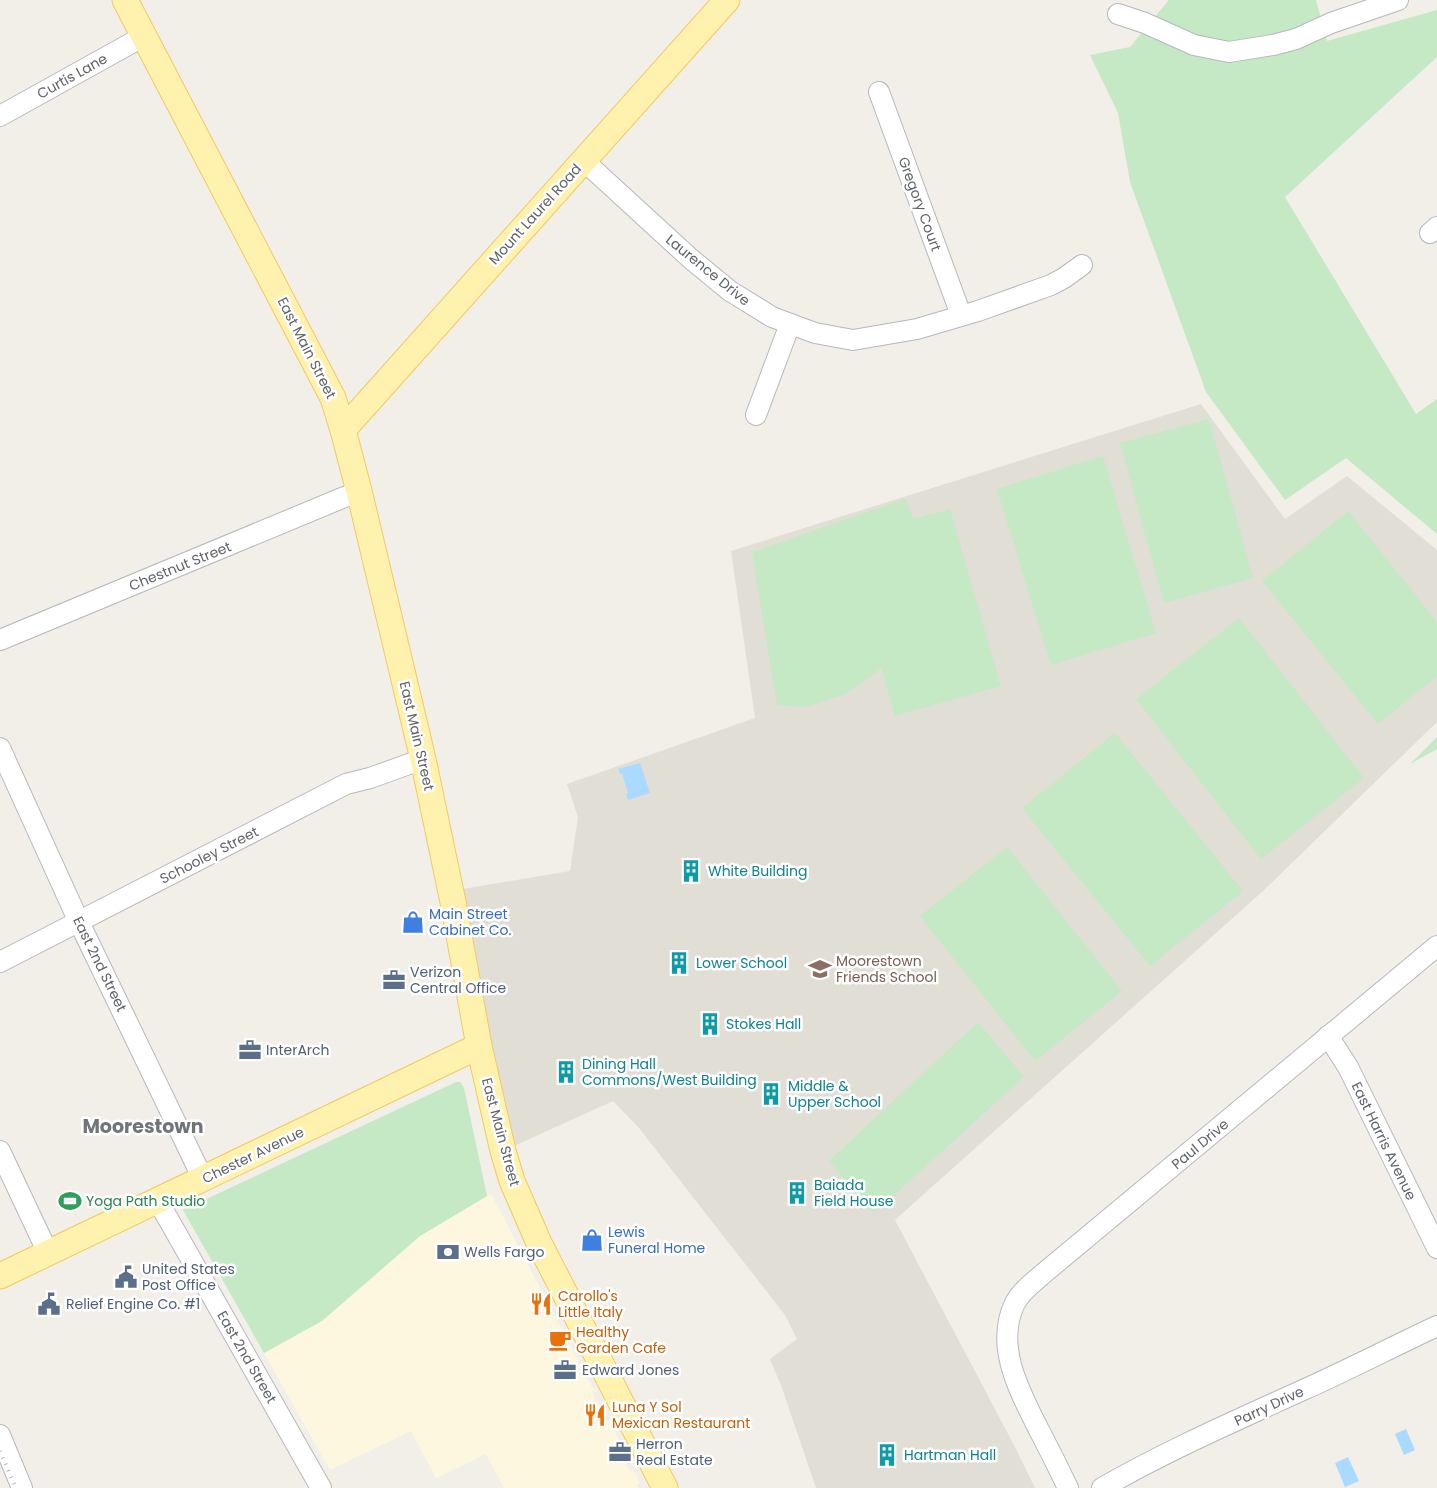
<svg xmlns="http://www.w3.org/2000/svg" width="1437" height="1488" viewBox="0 0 1437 1488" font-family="Poppins,sans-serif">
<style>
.commercial{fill:#fef7e0}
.education{fill:#e1ded6}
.green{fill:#c5e8c5}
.water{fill:#aadaff}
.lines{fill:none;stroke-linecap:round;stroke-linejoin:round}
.minor-casing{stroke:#b5b8bc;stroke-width:22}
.major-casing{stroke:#f2c960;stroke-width:27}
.minor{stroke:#fff;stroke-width:20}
.major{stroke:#fff2af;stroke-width:25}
.rail{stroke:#b6b7b8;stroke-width:4;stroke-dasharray:1 6;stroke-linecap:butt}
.labels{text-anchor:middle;stroke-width:5;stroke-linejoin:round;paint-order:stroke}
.street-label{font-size:14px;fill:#5f6368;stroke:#fff}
.culture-label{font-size:14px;fill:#0d838f;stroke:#fff;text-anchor:start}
.shop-label{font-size:14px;fill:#366cbe;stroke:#fff;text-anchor:start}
.education-label{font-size:14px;fill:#785e54;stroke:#fff;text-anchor:start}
.service-label{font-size:14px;fill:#4e5e75;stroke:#fff;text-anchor:start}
.leisure-label{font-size:14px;fill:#27864d;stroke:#fff;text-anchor:start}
.food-label{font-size:14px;fill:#c56008;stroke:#fff;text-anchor:start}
.district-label{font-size:19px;font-weight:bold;fill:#70757a;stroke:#fff}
</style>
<rect width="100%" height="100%" fill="#f1efe8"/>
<path class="commercial" d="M491,1194L594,1391L592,1392L595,1400L606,1420L609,1419L626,1455V1464L631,1472L634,1471L640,1483L637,1485L638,1488H504L486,1454L436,1478L411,1431L330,1470L264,1353L322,1321L420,1236Z"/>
<path class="education" d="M1201,404L1285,519L1347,476L1437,550V722L1263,891L895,1220L1015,1447L1035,1488H816L782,1388L770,1359L797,1339L785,1315L639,1128L613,1101L503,1151L451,891L570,871L578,817L567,784L755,718L731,551Z"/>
<g class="green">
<path d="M1169,0H1316L1327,41L1437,10V57L1285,197L1416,414L1437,399V534L1346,458L1285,500L1206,392L1130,182L1118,113L1090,55L1130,47Z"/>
<path d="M1209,419L1253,578L1164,603L1120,443Z"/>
<path d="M1103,456L1156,633L1051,665L997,489Z"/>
<path d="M906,499L913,519L950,509L1001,686L895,716L881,667L876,673L845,694L805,707L777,705L752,552Z"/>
<path d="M1348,511L1437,622V676L1378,724L1262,581Z"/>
<path d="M1239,618L1364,778L1261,859L1136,699Z"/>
<path d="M1115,733L1243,891L1150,966L1022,808Z"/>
<path d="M1437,737V749L1410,764Z"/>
<path d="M1007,847L1122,991L1035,1061L920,916Z"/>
<path d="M978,1022L1024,1077L874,1213L829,1161Z"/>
<path d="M456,1082H460L464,1088L487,1196L420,1236L322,1321L264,1353L183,1210Z"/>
</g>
<g class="water">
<path d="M640,763L650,793L628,800L626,794L628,793L622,773L620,774L618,769Z"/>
<path d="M1406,1429L1415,1450L1404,1455L1395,1434Z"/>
<path d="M1348,1457L1359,1481L1345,1487L1335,1463Z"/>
</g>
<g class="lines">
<defs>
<g id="minor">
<path d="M1118,14L1145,23L1194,45L1229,52L1273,45L1296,39L1331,23L1398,0"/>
<path d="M879,92L961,315"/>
<path d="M0,116L144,36"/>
<path d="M583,160L691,259L730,291L772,317L815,333L853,340L917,329L978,311L1051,285L1064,278L1082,265"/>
<path d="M1430,233L1437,227"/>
<path d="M756,415L790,324"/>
<path d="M0,640L359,491"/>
<path d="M0,748L79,922L203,1179"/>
<path d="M0,962L346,784L370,778L423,759"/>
<path d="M1328,1036L1348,1067L1437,1248"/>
<path d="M0,1151L48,1253"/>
<path d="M158,1201L321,1488"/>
<path d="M0,1435L22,1488"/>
<path d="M1068,1488C1059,1469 1049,1449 1039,1430C1020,1392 994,1346 1015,1303C1021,1291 1034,1282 1044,1273L1437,946"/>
<path d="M1102,1488C1166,1451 1235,1421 1303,1390C1348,1370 1392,1347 1437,1326"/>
</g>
<g id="major">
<path d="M125,0L333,398L343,430L359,491L423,759L453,902L479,1046L503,1151L512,1181L539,1243L665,1488"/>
<path d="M343,430L727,0"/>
<path d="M0,1276L479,1046"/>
</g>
</defs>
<use href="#minor" class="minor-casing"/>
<use href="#major" class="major-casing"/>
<use href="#minor" class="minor"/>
<use href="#major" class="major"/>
<path class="rail" d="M0,1451L16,1488"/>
</g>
<defs>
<symbol id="building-bare" viewBox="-9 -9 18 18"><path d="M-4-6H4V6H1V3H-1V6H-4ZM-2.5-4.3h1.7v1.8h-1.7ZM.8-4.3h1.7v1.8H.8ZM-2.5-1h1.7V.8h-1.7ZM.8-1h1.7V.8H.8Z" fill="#0f9aa8" stroke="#fff" stroke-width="2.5" paint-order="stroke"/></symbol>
<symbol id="shop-bare" viewBox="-9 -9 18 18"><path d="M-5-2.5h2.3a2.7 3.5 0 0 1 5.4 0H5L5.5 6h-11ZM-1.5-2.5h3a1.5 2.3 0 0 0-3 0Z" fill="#3f7fe0" stroke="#fff" stroke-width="2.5" paint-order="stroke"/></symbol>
<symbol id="school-bare" viewBox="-9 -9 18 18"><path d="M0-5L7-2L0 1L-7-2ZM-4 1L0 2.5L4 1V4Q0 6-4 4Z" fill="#8d6e63" stroke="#fff" stroke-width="2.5" paint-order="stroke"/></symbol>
<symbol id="office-bare" viewBox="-9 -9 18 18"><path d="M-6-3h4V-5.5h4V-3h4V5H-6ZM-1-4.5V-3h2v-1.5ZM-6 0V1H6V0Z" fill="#5c6f8a" stroke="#fff" stroke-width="2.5" paint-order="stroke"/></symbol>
<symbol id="stadium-bare" viewBox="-9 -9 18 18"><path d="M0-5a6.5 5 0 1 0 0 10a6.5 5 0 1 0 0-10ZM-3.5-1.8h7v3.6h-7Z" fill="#2e9e5b" stroke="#fff" stroke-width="2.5" paint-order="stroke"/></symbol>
<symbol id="bank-bare" viewBox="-9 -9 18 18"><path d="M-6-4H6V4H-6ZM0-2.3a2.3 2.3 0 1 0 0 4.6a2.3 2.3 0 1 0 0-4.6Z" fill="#5c6f8a" stroke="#fff" stroke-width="2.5" paint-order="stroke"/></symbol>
<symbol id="civic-bare" viewBox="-9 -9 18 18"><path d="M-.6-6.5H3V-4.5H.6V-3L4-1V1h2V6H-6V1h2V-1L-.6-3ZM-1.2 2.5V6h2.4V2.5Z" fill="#5c6f8a" stroke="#fff" stroke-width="2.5" paint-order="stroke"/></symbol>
<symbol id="restaurant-bare" viewBox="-9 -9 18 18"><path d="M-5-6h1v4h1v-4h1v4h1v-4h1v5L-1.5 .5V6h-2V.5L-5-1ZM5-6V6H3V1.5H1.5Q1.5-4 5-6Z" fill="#e8710a" stroke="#fff" stroke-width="2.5" paint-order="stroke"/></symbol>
<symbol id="cafe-bare" viewBox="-9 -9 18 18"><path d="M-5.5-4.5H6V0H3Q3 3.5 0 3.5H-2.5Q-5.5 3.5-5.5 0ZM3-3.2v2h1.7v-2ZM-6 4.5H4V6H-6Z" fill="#e8710a" stroke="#fff" stroke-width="2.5" paint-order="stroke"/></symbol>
</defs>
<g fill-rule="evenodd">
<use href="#building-bare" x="675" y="855" width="32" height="32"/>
<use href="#shop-bare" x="397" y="906" width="32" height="32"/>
<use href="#building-bare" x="663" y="947" width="32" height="32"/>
<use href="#school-bare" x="804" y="953" width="32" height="32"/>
<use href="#office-bare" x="378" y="964" width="32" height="32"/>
<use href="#building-bare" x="694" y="1008" width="32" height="32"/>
<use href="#office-bare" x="234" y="1034" width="32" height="32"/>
<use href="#building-bare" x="550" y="1056" width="32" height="32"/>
<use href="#building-bare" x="755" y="1078" width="32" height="32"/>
<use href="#building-bare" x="781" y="1177" width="32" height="32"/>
<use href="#stadium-bare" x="54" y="1185" width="32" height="32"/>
<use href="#shop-bare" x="576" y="1224" width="32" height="32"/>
<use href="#bank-bare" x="432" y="1236" width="32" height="32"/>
<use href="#civic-bare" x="110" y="1261" width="32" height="32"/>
<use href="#civic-bare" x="33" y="1288" width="32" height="32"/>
<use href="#restaurant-bare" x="525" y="1288" width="32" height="32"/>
<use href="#cafe-bare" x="544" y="1324" width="32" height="32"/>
<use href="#office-bare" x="549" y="1354" width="32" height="32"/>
<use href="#restaurant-bare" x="579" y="1399" width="32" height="32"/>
<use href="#office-bare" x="604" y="1436" width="32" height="32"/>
<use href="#building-bare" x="871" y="1439" width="32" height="32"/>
</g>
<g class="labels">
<g class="street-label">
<text transform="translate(72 76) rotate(-29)" y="5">Curtis Lane</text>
<text transform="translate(920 204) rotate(70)" y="5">Gregory Court</text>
<text transform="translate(535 214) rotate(-48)" y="5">Mount Laurel Road</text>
<text transform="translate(708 270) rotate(39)" y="5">Laurence Drive</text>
<text transform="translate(307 348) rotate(63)" y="5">East Main Street</text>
<text transform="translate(180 566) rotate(-22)" y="5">Chestnut Street</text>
<text transform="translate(417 736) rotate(77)" y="5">East Main Street</text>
<text transform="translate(209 855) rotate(-27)" y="5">Schooley Street</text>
<text transform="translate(100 964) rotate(64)" y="5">East 2nd Street</text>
<text transform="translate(501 1132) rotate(75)" y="5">East Main Street</text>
<text transform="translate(1384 1141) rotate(64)" y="5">East Harris Avenue</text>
<text transform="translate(1200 1144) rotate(-40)" y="5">Paul Drive</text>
<text transform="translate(253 1155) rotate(-26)" y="5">Chester Avenue</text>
<text transform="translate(247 1357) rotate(60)" y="5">East 2nd Street</text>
<text transform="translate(1269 1406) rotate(-25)" y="5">Parry Drive</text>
</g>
<g class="culture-label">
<text x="708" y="876">White Building</text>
<text x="696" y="968">Lower School</text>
<text x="726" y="1029">Stokes Hall</text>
<text x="582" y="1069">Dining Hall<tspan x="582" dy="16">Commons/West Building</tspan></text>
<text x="788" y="1091">Middle &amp;<tspan x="788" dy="16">Upper School</tspan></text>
<text x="814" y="1190">Baiada<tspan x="814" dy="16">Field House</tspan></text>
<text x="904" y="1460">Hartman Hall</text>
</g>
<g class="shop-label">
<text x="429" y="919">Main Street<tspan x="429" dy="16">Cabinet Co.</tspan></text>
<text x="608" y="1237">Lewis<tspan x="608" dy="16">Funeral Home</tspan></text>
</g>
<g class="education-label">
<text x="836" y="966">Moorestown<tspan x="836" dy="16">Friends School</tspan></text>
</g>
<g class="service-label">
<text x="410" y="977">Verizon<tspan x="410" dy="16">Central Office</tspan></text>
<text x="266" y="1055">InterArch</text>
<text x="464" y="1257">Wells Fargo</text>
<text x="142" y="1274">United States<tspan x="142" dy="16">Post Office</tspan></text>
<text x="66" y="1309">Relief Engine Co. #1</text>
<text x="582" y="1375">Edward Jones</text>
<text x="636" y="1449">Herron<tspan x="636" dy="16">Real Estate</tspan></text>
</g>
<g class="leisure-label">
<text x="86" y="1206">Yoga Path Studio</text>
</g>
<g class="food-label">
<text x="558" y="1301">Carollo's<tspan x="558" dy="16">Little Italy</tspan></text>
<text x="576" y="1337">Healthy<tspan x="576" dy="16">Garden Cafe</tspan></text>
<text x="612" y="1412">Luna Y Sol<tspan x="612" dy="16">Mexican Restaurant</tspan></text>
</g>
<g class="district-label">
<text x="143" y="1133">Moorestown</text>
</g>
</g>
</svg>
